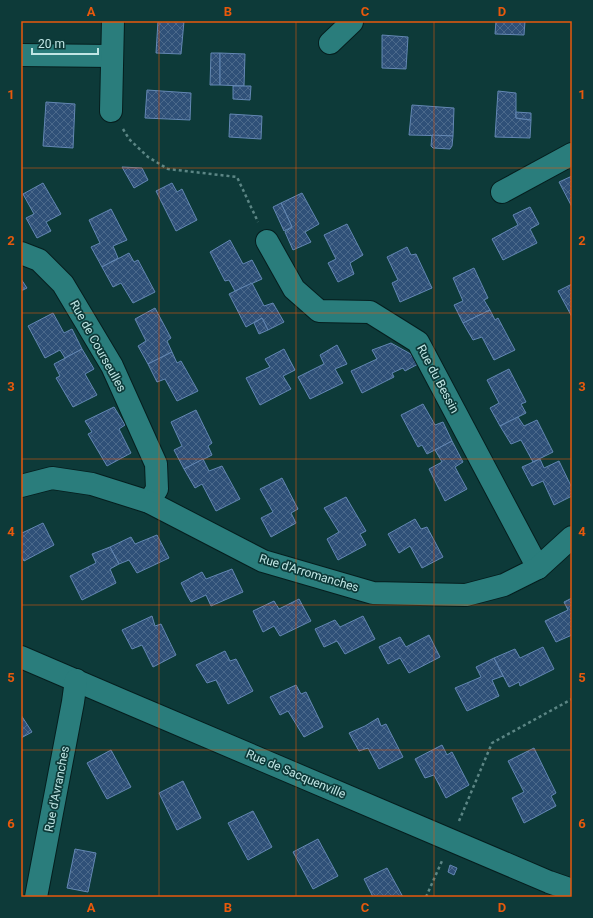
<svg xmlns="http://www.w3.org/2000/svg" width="593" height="918" viewBox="0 0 593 918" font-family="Roboto,sans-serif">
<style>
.building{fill:url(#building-cross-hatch);stroke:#6387b3}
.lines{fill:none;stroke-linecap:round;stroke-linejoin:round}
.minor-casing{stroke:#051e1e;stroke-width:24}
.path{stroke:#5c8685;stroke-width:2.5;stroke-dasharray:3 3;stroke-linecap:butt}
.minor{stroke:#2a7d7c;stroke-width:22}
.grid{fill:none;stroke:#e8590c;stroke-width:1;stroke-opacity:0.55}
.labels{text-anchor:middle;stroke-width:3.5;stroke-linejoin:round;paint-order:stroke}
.street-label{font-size:12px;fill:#c1e6e5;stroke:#0d3a39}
.neatline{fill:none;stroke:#e8590c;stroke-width:1.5}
.grid-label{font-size:13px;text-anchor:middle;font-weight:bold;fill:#e8590c}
</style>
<defs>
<pattern id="building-cross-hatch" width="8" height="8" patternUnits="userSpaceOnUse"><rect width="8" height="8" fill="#2f5078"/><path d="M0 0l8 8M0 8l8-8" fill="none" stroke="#4b698b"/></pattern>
</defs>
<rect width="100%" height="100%" fill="#0d3a39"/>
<g class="building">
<path d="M158,21H184L181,54L156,53Z"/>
<path d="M496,21H525L524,35L495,34Z"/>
<path d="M382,35L408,37L406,69L382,68Z"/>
<path d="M211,53H220V85H210Z"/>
<path d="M220,53L245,54L244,86L220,85Z"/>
<path d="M233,86H251L250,100L233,99Z"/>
<path d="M147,90L191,93L190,120L145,118Z"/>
<path d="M498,91L516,93V118L531,120L530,138L495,137Z"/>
<path d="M46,102L75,104L73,148L43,146Z"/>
<path d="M412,105L454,108L453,136L409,135Z"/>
<path d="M516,112L531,113V120L516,118Z"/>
<path d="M230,114L262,116L261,139L229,137Z"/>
<path d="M432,135L453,136L452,146L450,149L433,148L431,146Z"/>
<path d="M122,167L142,168L148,180L134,188Z"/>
<path d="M572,176V207L559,182Z"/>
<path d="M43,183L61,214L46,222L51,231L37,238L26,218L34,214L23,194Z"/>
<path d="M172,183L177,192L182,189L197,220L176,231L156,191Z"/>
<path d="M302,193L319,224L305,232L311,242L293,250L285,232L292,227L281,203Z"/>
<path d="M281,203L292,227L284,231L273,207Z"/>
<path d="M530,207L539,224L530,229L537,243L503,260L492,239L518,225L513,215Z"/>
<path d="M111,209L127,240L113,246L118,258L102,267L91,247L100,243L89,220Z"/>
<path d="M347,224L363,255L350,263L354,274L338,282L328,263L336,259L324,235Z"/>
<path d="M230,240L243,264L252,260L262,279L235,291L229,280L225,281L210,252Z"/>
<path d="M407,247L411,255L416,254L432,288L400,302L392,283L398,280L387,257Z"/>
<path d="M129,253L134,262L138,260L155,292L133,303L121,283L113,287L102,267Z"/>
<path d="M474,268L488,298L484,300L490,310L463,323L454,305L463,301L453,278Z"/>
<path d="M21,279L27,288L21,291Z"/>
<path d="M252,283L264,306L273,303L284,322L268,330L262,318L246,327L229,294Z"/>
<path d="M572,284V317L558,291Z"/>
<path d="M155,308L171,338L167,341L172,352L148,364L138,346L146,341L135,319Z"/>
<path d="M490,310L495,320L498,318L515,350L494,360L482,337L473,340L463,323Z"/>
<path d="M53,313L64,333L72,329L82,349L65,358L60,350L45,358L28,326Z"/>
<path d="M262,318L268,330L259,334L254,323Z"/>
<path d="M391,343L416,357L420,363L405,371L403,368L392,373L394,377L362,393L351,371L377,359L372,350Z"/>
<path d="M337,345L347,364L335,369L343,383L310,399L298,377L324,364L320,355Z"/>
<path d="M82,349L94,369L85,374L97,395L73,407L56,378L60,376L54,364Z"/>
<path d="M284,349L295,370L283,376L291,389L260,405L246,378L270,367L265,359Z"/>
<path d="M172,352L177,363L181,361L198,391L177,401L165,379L157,382L148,364Z"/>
<path d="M509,369L526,402L521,404L526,413L500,426L490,408L499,403L487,380Z"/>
<path d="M423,404L435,425L443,422L452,441L427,454L422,445L418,447L401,415Z"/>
<path d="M114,407L125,425L119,429L131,453L107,466L88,434L92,432L85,421Z"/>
<path d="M196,410L212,443L208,446L212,455L184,469L174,450L182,446L171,422Z"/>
<path d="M518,417L524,426L537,420L553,452L533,462L521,440L511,444L500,426Z"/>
<path d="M452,441L463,462L455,467L467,489L445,501L429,469L442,462L435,450Z"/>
<path d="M203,459L209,471L222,466L240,499L216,511L202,484L195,488L184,469Z"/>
<path d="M540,459L544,468L559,461L572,488V496L554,505L543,481L532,486L522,467Z"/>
<path d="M282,478L298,509L291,513L296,523L271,537L261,518L273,512L260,489Z"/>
<path d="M346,497L366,531L360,534L366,545L338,560L327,539L339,532L324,508Z"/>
<path d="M415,519L421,529L427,527L443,557L422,568L410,546L399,553L388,534Z"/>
<path d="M43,523L54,545L24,561L21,555V532L22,533Z"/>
<path d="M157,535L169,558L137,573L129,560L119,564L110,547L131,537L135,544Z"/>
<path d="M110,547L119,564L110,569L116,583L82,600L70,576L96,563L92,554Z"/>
<path d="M232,569L243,592L211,606L206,595L191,602L188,597L181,583L202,572L206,579Z"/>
<path d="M572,598V635L556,642L545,621L568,610L564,602Z"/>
<path d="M299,599L311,621L280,636L274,626L263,632L253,611L274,601L279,609Z"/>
<path d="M152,616L155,626L161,624L176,655L153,667L142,645L132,649L122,630Z"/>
<path d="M363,616L375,639L345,654L337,641L324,647L315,629L335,620L340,627Z"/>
<path d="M429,635L440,657L409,673L400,658L388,664L379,647L400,637L406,647Z"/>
<path d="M543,647L554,669L520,686L519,682L509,687L494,658L515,649L520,658Z"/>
<path d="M225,651L230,661L236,659L253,691L228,704L216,680L207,683L196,665Z"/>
<path d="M494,658L503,676L492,680L499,696L467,711L455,688L481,677L476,667Z"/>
<path d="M296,685L301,694L306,692L323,727L304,737L288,711L280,715L270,697Z"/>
<path d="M21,715L32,732L21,738Z"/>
<path d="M378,718L381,726L386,724L403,757L379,769L368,748L359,751L349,733L365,726Z"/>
<path d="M442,745L447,755L452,752L469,785L446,798L434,775L425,778L415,759Z"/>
<path d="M534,748L556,793L551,796L556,806L524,823L512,798L524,792L508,761Z"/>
<path d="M111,750L131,787L107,799L87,763Z"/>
<path d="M183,781L201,818L177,830L159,793Z"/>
<path d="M253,811L272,847L248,860L228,823Z"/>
<path d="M318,839L338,876L313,889L293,852Z"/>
<path d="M75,849L96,853L88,892L67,888Z"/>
<path d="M450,865L457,868L454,875L448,872Z"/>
<path d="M387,868L403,897H373L364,879Z"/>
</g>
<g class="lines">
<defs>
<g id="minor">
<path d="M330,43L352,22V21"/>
<path d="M21,55L112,56"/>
<path d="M111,111L113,21"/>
<path d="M502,192L572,154"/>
<path d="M267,241L294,289L319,311L370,312L418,342L538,568"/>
<path d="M21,253L39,260L63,284L112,366L156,464L157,489L149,502"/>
<path d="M21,486L52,478L92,484L149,502L263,561L373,593L466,595L504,585L538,568L572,537"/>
<path d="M21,657L126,702L549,882L572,890"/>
<path d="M36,897L73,702L76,680"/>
</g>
</defs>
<use href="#minor" class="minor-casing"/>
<g class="path">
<path d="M123,129L129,139L148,157L168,169L237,177L258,222"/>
<path d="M459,821L492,743L572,699"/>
<path d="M426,897L442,861"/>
</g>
<use href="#minor" class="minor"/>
</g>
<path class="grid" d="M159,21V897M296,21V897M434,21V897M21,168H572M21,313H572M21,459H572M21,605H572M21,750H572"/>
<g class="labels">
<g class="street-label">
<text transform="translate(98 346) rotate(61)" y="4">Rue de Courseulles</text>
<text transform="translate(438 379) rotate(62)" y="4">Rue du Bessin</text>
<text transform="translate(309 573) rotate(17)" y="4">Rue d'Arromanches</text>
<text transform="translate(296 774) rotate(23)" y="4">Rue de Sacquenville</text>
<text transform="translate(57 789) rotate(-79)" y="4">Rue d'Avranches</text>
</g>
</g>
<rect width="593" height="918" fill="none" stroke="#0d3a39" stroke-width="44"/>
<path d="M32 48v6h66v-6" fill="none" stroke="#c1e6e5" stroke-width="2"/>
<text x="38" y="48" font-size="12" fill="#c1e6e5" stroke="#0d3a39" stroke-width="3" paint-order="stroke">20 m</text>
<rect x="22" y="22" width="549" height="874" class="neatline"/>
<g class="grid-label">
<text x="91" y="16">A</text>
<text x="228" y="16">B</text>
<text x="365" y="16">C</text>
<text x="502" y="16">D</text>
<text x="11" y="99">1</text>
<text x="582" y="99">1</text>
<text x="11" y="245">2</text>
<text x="582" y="245">2</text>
<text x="11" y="391">3</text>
<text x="582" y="391">3</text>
<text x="11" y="536">4</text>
<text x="582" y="536">4</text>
<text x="11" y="682">5</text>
<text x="582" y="682">5</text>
<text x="11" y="828">6</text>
<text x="582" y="828">6</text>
<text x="91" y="912">A</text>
<text x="228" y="912">B</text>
<text x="365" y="912">C</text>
<text x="502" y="912">D</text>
</g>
</svg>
